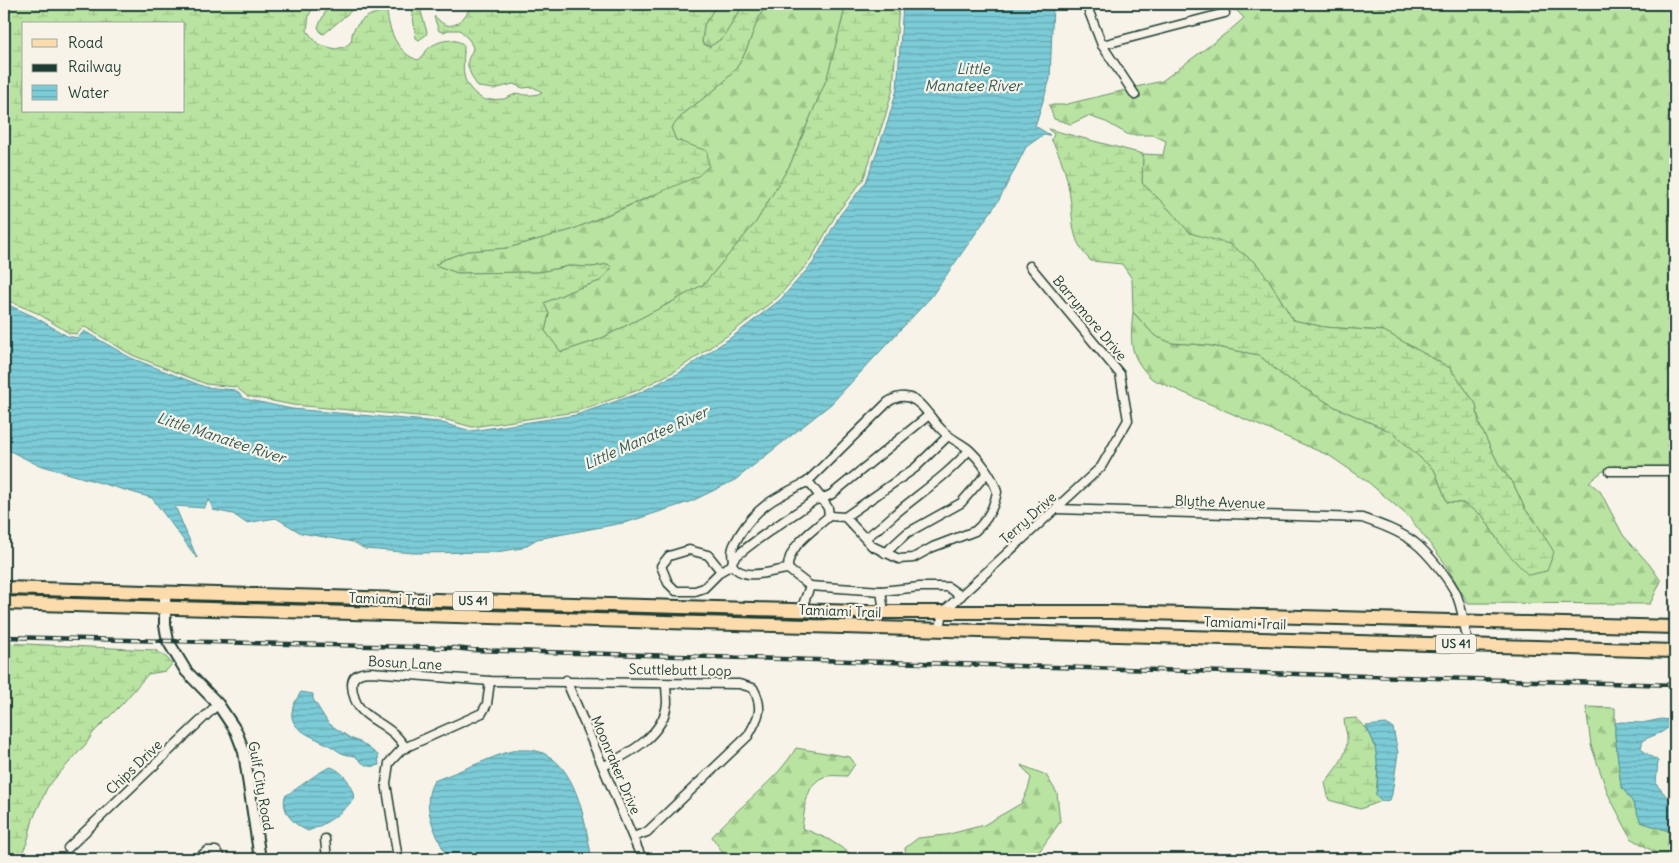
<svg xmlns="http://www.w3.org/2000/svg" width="1679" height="863" viewBox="0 0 1679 863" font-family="Delius,sans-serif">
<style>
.forest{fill:url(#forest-firs);stroke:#6c906a}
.wetland{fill:url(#wetland-marsh);stroke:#6c906a;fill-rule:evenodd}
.water{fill:url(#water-rules);stroke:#579396}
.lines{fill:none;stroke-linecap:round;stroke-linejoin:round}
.minor-casing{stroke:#1f3d34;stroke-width:11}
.tertiary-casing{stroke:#1f3d34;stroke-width:14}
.primary-casing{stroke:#1f3d34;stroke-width:16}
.minor{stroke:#f7f3e8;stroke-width:8}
.tertiary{stroke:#f7f3e8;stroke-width:10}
.primary{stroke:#fcdcac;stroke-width:12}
.rail-casing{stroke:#1f3d34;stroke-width:4.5}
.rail{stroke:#f7f3e8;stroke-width:2.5;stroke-dasharray:8;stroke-linecap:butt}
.labels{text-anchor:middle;stroke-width:4.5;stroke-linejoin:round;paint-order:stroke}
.shield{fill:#f7f3e8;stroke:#60746a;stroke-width:1}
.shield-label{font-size:12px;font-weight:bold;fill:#1f3d34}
.street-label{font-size:14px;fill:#1f3d34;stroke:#f7f3e8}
.water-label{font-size:15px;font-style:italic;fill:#325a55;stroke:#f7f3e8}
</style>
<defs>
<pattern id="forest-firs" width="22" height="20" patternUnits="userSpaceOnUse" patternTransform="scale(1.25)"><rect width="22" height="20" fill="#b8e3a0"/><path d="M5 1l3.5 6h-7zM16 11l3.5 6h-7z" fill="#9ec48a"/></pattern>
<pattern id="wetland-marsh" width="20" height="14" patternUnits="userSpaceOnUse" patternTransform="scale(1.25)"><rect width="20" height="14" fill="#b8e3a0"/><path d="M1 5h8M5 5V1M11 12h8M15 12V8" fill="none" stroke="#9ec48a"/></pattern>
<pattern id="water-rules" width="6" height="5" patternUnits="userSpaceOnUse" patternTransform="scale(1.25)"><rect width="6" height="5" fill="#7cccd8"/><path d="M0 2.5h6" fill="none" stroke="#65a7b0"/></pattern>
</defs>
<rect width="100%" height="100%" fill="#f7f3e8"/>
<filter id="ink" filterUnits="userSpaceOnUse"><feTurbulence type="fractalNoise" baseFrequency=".02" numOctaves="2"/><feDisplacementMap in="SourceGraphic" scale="10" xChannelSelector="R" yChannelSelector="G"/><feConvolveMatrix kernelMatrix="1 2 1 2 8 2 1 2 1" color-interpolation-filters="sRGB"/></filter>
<g filter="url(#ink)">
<g class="forest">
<path d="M717,4H744L723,38L709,47L702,43L704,25Z"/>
<path d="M767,4H845L843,17L827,78L790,165L756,222L704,284L672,302L598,340L561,352L545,331L549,314L544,303L573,290L600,281L608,264L593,267L569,266L540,272L457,273L435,265L445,259L467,251L507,248L571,230L655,195L676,140L671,128C676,122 681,116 687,111C705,96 726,84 739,64C751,45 754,21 767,4Z"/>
<path d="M1230,4H1675V471H1603L1589,482L1600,491L1623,535L1649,564L1661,581L1650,604L1468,603L1444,562L1409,517L1368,482L1330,456L1152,379C1129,356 1130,343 1133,312L1155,336L1172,343L1206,345L1259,355L1282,375L1335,407L1392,432L1435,471L1447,502L1464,503L1483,516L1502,547L1537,524L1525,509L1513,483L1499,465L1479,424L1476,404L1450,368L1384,331L1324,327L1293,320L1269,280L1202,238L1190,233L1163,203L1142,183L1143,154L1163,155L1166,141L1153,135H1129L1106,122L1088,116L1071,124L1054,119L1049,105H1063L1126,90L1134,101L1141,96L1136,87L1162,81L1229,31L1244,18Z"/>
<path d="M1586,707L1615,708V735L1621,786L1632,801L1641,822L1675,833V859H1666L1631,838L1608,794L1591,745Z"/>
<path d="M796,748L850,757L855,764L847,776C841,776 833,775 827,776C805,781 805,810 802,828L828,839L859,859H727L712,837C737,807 777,781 796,748Z"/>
<path d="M1021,765L1046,775L1057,793L1060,822L1034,859H906L905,848L918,838L946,835L984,825L1022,803L1028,789L1031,778Z"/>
</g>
<g class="wetland">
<path d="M4,4H315L309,15L307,31L318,44L335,49C340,48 346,47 350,43C353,40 351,35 353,31C359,19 374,11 387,12C389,31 398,54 418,60C423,57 423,55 426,51C434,41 454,36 464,45C464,71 458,83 484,100L504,99L518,93C524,96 537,96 542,92L533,87L523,88L513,84L494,89L478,87C474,81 466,68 468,60C469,56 472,53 473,48L470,41L460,30H448L444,32L439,31L434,17H436C451,36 465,19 472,4H717L704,25L702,43L709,47L723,38L744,4H767C754,21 751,45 739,64C726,84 705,96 687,111C681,116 676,122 671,128L676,140L707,151L709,166L698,176L571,230L507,248L467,251L445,259L435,265L457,273L540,272L569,266L593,267L608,264L612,268L600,281L573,290L544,303L549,314L545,331L561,352L598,340L672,302L704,284L756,222L790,165L827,78L843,17L845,4H899L893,89L885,117L863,180L837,213L810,261L778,297L734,331L677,370L636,391L575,412L472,427L440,418L293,405L247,396L236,387L206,384L132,355L85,327L82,328L77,334L69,333L37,313L4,299V83L6,77L4,74ZM24,24H184V111H24Z"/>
<path d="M329,4H370L352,10L324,34L321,33L318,27Z"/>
<path d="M408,4H437L424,7L421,12L427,32L426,35L419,40L416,38L412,10Z"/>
<path d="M1048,129L1143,154L1142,183L1163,203L1190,233L1229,244L1256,263L1269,280L1293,320L1324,327L1384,331L1450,368L1476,404L1479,424L1499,465L1513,483L1525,509L1537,524L1554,552L1547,571L1528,575L1502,547L1483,516L1463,503L1447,502L1435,471L1392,432L1335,407L1282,375L1259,355L1206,345L1172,343L1155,336L1133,312L1132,279L1122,264L1091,261C1070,240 1074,223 1070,197C1067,175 1062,158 1051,139L1053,137L1054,134Z"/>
<path d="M4,643L155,650L166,657L172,664L166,671L148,674L123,703L93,733L86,744L56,777L47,788L33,819L27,843L19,859H4Z"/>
<path d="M1356,718C1380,737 1379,766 1376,794L1382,801L1360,809L1329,800L1325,783C1335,768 1348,757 1347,738C1347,732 1344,726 1344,719Z"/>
</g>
<g class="water">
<path d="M903,4H1053L1050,79L1035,126L1050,135H1043L1026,147L999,200L931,297L831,404L735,480L692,501L628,522L537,539L522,548L496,552L414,553L365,549L353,542L301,533L276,518L246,523L233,514L213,510L209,499L204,508L175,506L197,558L152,498L36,464L4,448V303L35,317L67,336L78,338L84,331L131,358L205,387L235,390L245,399L292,409L439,422L471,431L576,415L637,394L679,373L736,334L780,300L813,263L840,215L866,182L888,121L897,89Z"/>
<path d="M301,692L313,694V699L328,723L350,738L362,743L378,755L379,765C368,769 363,764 355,756C338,754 340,751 327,744C300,731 279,724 301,692Z"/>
<path d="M1662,719L1669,720V727L1662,732L1643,740L1641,748C1645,754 1652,756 1658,761L1656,784L1675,806V833L1641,822L1632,801L1621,786L1615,735V723L1622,722L1642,723Z"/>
<path d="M1386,724L1393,728L1398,753L1392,794L1390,800L1382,801L1376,795L1378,775L1377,760L1375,745L1366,726Z"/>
<path d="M516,750C524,750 534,749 543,753C579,769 585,825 592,859H448C437,836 419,805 434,781L504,753Z"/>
<path d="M331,767C344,772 353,785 354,799C342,813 325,825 308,831C294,825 281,812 285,796C301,787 315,773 331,767Z"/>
</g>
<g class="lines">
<defs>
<g id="minor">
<path d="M1086,4L1102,45L1135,95"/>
<path d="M1102,45L1225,13L1222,4"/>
<path d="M1610,471H1675"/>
<path d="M807,482L888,402C894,398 902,395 910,398C924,403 931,420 942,430C949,438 959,442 967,448C979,458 993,477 997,492C994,507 987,521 975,531L933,547L913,558L899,559L872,546L845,517L829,516"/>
<path d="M1056,509L1362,518C1379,524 1399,531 1414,542C1427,552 1451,581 1457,596C1463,611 1465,628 1468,645"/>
<path d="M845,517L915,468L948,436"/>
<path d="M865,538C876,531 885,523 895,514C920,493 948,475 969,450"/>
<path d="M885,553L907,533L961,503L987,473"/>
<path d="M733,559C730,549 735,543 740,534C758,505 777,497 807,482L811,485L822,499L832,494L929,415"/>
<path d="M788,569C769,571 745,582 732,565L733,559C758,537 787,519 815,500L822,499L828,508L829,516C813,531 787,546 788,569L810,586L801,610"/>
<path d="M721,571L708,555L689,550L669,556L661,566L668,583L676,591H695L704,588L721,571L732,565"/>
<path d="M810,586L881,591L884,612"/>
<path d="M881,591L920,587H948L961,596"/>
<path d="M940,629L943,612L1101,467L1128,420L1120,374L1030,266"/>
<path d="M566,680L642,859"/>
<path d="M406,748C402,743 398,737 393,733C375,717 354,716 352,685C352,674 362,672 371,672L490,681L739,684L753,688C764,708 759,717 748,736L647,832L633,837"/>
<path d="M604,766C630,753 664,735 667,703C667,697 666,690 666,684"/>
<path d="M325,839L327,859"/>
<path d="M68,848L218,704"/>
<path d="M197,859L207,851H216L222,859"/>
<path d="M398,859L386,783L389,763L402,749L482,713L487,704L490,681"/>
</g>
<path id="tertiary" d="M165,592V625L168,641L186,671L218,704L236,731L244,752L260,859"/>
<g id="primary">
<path d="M4,588L860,612H1110L1675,627"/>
<path d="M4,603L1675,651"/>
</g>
</defs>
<use href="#minor" class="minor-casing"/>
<use href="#tertiary" class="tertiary-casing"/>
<use href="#primary" class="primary-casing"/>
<use href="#minor" class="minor"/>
<use href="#tertiary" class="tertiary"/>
<use href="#primary" class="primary"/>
<defs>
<path id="rail" d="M4,637L454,648L472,650L1675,685"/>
</defs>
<use href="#rail" class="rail-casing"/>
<use href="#rail" class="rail"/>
</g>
</g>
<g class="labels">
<g class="shield">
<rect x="453" y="591.5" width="40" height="19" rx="4"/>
<rect x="1436" y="634.5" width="40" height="19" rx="4"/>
</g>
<g class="shield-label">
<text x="473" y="605">US 41</text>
<text x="1456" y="648">US 41</text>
</g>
<g class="street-label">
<text transform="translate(1090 318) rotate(50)" y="5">Barrymore Drive</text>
<text transform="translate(1220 502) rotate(2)" y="5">Blythe Avenue</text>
<text transform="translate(1028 518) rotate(-42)" y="5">Terry Drive</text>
<text transform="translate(390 599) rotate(2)" y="5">Tamiami Trail</text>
<text transform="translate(840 611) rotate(2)" y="5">Tamiami Trail</text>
<text transform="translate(1245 623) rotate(2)" y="5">Tamiami Trail</text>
<text transform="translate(405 663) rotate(3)" y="5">Bosun Lane</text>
<text transform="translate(680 670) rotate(1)" y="5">Scuttlebutt Loop</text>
<text transform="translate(616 765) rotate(67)" y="5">Moonraker Drive</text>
<text transform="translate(134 767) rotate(-44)" y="5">Chips Drive</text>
<text transform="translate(261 786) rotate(80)" y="5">Gulf City Road</text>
</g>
<g class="water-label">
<text x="973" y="74">Little<tspan x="973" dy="17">Manatee River</tspan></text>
<text transform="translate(221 438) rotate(18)" y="5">Little Manatee River</text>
<text transform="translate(646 438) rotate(-24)" y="5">Little Manatee River</text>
</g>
</g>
<rect width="1679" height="863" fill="none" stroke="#f7f3e8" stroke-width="20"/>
<rect x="10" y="10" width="1659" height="843" fill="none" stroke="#1f3d34" stroke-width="2" filter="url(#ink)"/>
<rect x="22" y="22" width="162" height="90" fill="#f7f3e8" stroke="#a1aaa0"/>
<rect x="32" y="39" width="25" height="8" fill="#fcdcac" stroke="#a1aaa0"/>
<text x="68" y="48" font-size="15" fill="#1f3d34">Road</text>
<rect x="32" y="64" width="25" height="8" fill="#1f3d34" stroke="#a1aaa0"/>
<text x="68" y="72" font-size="15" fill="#1f3d34">Railway</text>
<rect x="32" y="85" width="25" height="15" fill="url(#water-rules)" stroke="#a1aaa0"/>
<text x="68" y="98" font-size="15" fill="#1f3d34">Water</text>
</svg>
